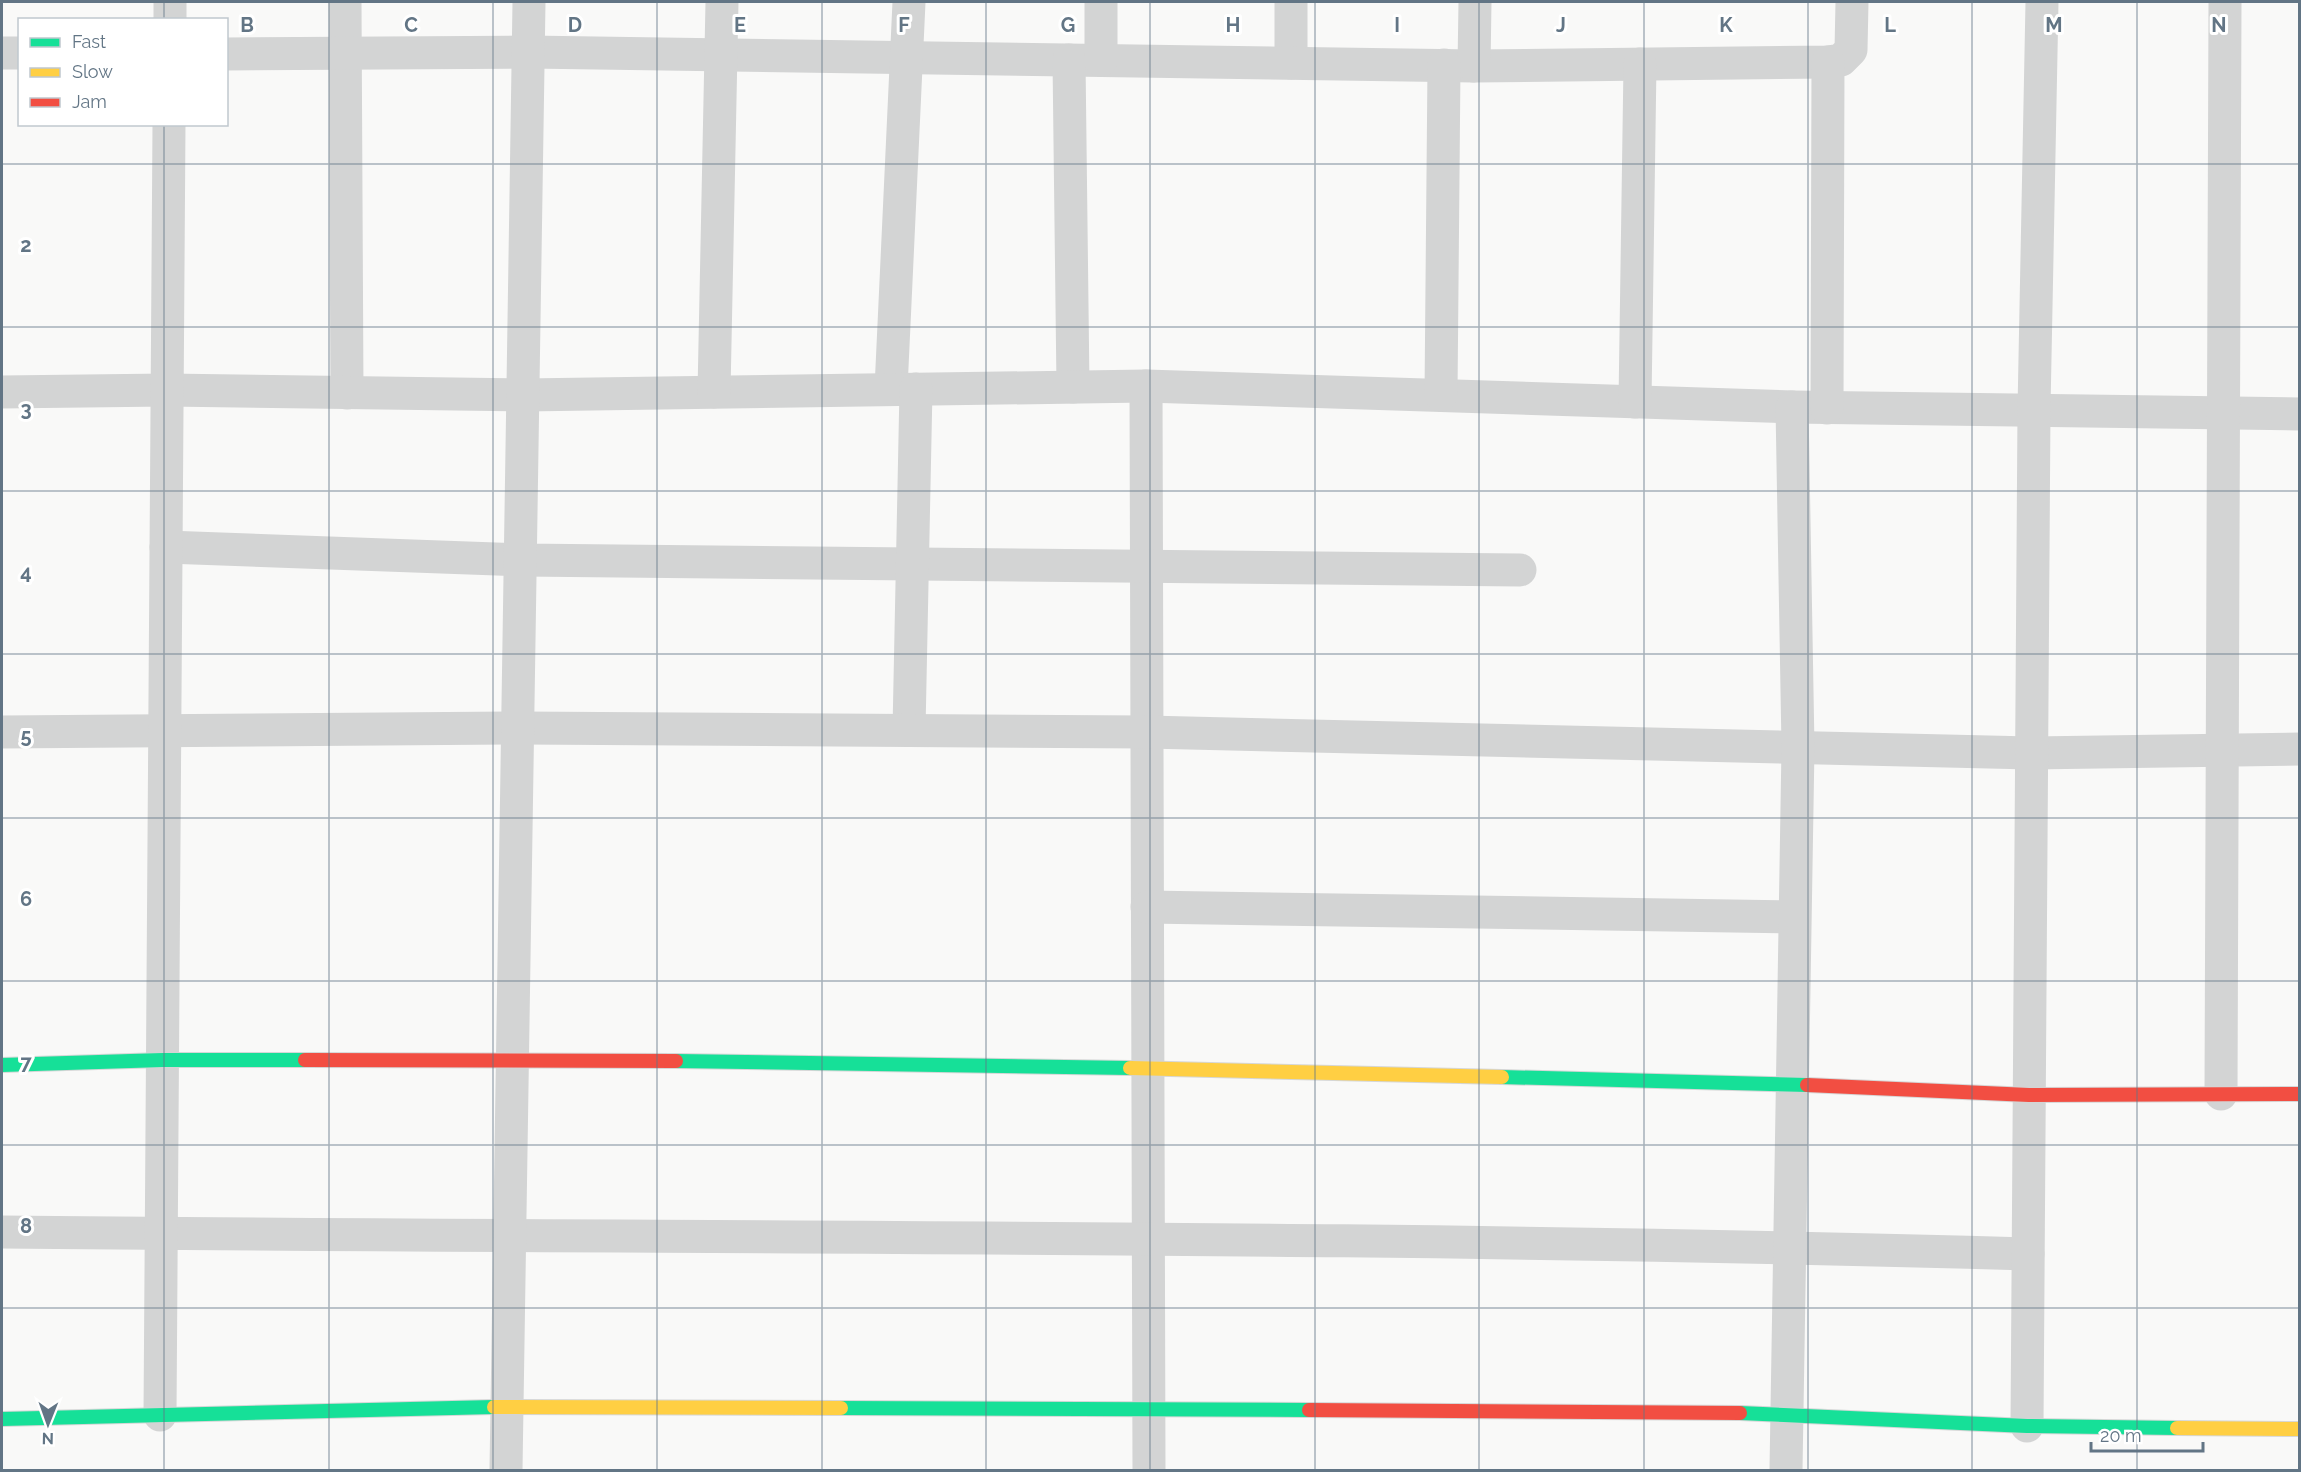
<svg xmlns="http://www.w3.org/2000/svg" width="2301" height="1472" viewBox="0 0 2301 1472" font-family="Raleway,sans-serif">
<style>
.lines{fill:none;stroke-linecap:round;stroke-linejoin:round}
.fast-casing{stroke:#d6d7d7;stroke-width:16}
.slow-casing{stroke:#d6d7d7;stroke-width:16}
.jam-casing{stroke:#d6d7d7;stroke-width:16}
.street{stroke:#d3d4d4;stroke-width:33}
.fast{stroke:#16e098;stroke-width:14}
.slow{stroke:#ffcf43;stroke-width:14}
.jam{stroke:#f24e42;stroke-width:14}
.grid{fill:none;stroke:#627585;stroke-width:1.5;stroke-opacity:0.55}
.grid-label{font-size:20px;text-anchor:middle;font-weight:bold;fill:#627585;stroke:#fff;stroke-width:6;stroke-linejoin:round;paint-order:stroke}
</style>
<rect width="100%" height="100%" fill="#f9f9f8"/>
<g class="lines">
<defs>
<g id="fast">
<path d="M676,1061L1130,1068"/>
<path d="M2,1065L163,1060H305"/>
<path d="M1502,1077L1807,1085"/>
<path d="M841,1408L1309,1410"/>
<path d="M1740,1413L2027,1426L2177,1428"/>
<path d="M2,1419L494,1407"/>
</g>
<g id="slow">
<path d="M1130,1068L1502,1077"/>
<path d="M494,1407L841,1408"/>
<path d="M2177,1428L2300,1429"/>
</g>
<g id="jam">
<path d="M305,1060L676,1061"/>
<path d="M1807,1085L2029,1095L2300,1094"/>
<path d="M1309,1410L1740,1413"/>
</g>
</defs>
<use href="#fast" class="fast-casing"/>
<use href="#slow" class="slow-casing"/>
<use href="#jam" class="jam-casing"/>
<g class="street">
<path d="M345,2L347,393"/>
<path d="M1291,2V63"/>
<path d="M170,20V2"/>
<path d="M2,53H20"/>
<path d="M226,54L529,52L1474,66L1828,62L1841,60L1851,50L1852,2"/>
<path d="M1069,60L1073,387"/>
<path d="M1101,60V2"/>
<path d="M1474,66L1475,2"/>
<path d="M1146,386L1149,1470"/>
<path d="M891,389L909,2"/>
<path d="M2,392L167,390L524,395L1146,386L1792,407L2300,414"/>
<path d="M714,392L722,2"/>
<path d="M1441,395L1444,65"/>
<path d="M1635,402L1640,64"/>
<path d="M1827,408L1828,62"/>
<path d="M166,547L522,560L1520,570"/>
<path d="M909,730L916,389"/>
<path d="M2,732L520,728L1147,732L2031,753L2300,749"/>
<path d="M1147,907L1794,917"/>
<path d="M2221,1094L2225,2"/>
<path d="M2,1232C677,1239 1353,1234 2028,1254"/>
<path d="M160,1415L169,124"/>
<path d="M2027,1426L2034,409L2042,2"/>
<path d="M506,1470L529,2"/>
<path d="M1786,1470L1798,747L1792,407"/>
</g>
<use href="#fast" class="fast"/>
<use href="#slow" class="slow"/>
<use href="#jam" class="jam"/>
</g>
<path class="grid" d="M164,2V20M329,2V1470M493,2V1470M657,2V1470M822,2V1470M986,2V1470M1150,2V1470M1315,2V1470M1479,2V1470M1644,2V1470M1808,2V1470M1972,2V1470M2137,2V1470M164,124V1470M2,164H2300M2,327H2300M2,491H2300M2,654H2300M2,818H2300M2,981H2300M2,1145H2300M2,1308H2300"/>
<g class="grid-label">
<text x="247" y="32">B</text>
<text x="411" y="32">C</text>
<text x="575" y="32">D</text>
<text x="740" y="32">E</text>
<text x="904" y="32">F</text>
<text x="1068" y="32">G</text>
<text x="1233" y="32">H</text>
<text x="1397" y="32">I</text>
<text x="1561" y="32">J</text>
<text x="1726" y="32">K</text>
<text x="1890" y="32">L</text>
<text x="2054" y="32">M</text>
<text x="2219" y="32">N</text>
<text x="26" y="252">2</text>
<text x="26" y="416">3</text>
<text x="26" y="579">4</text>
<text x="26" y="743">5</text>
<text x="26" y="906">6</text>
<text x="26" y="1070">7</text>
<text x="26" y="1233">8</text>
</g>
<rect width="2301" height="1472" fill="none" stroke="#627585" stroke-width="6"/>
<rect x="18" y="18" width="210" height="108" fill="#ffffff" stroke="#c0c8ce" stroke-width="1.5"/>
<rect x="30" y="38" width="30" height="9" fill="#16e098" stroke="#c0c8ce" stroke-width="1.5"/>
<text x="72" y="48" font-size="18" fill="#627585">Fast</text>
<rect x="30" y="68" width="30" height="9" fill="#ffcf43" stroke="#c0c8ce" stroke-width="1.5"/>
<text x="72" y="78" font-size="18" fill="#627585">Slow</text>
<rect x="30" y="98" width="30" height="9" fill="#f24e42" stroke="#c0c8ce" stroke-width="1.5"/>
<text x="72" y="108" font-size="18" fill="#627585">Jam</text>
<g transform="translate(48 1424) rotate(181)" stroke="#ffffff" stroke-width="4.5" paint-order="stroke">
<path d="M0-4.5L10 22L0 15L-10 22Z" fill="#627585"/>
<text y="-9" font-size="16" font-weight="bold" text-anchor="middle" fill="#627585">N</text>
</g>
<path d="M2091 1442v9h112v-9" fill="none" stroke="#627585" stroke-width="3"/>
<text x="2100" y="1442" font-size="18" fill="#627585" stroke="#ffffff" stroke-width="4.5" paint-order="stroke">20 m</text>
</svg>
